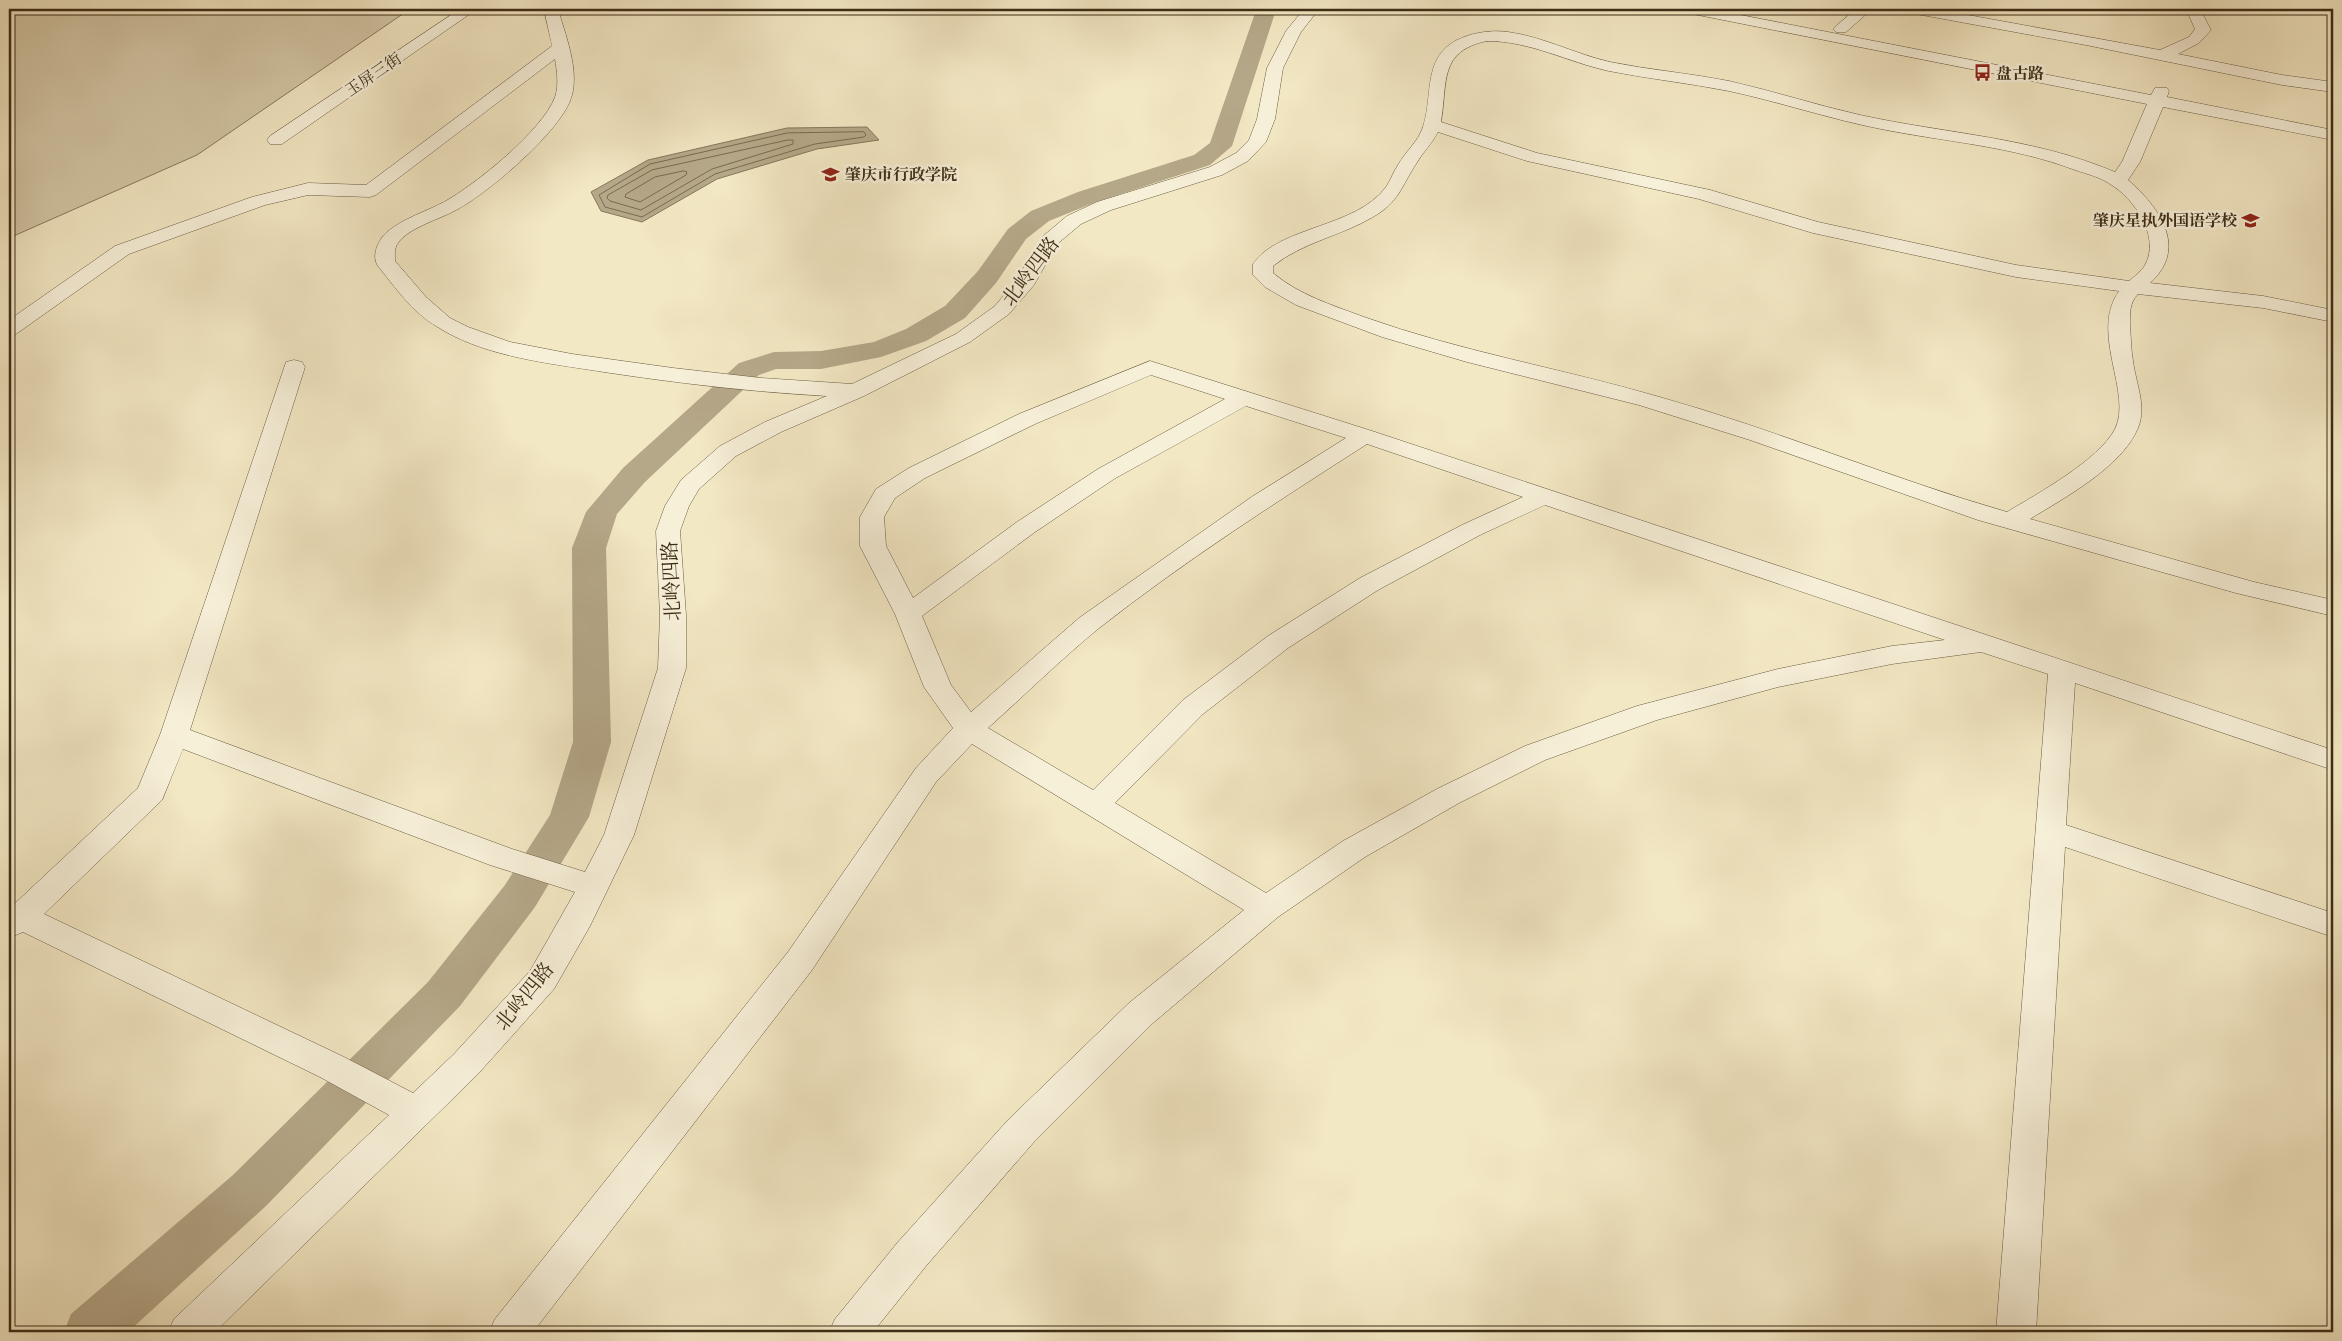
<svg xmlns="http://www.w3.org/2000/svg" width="2342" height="1341" viewBox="0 0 2342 1341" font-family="'EB Garamond','Noto Serif SC',serif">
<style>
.green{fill:#d4c8a7;stroke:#887a5f}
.water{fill:#b5a889;stroke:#85775b}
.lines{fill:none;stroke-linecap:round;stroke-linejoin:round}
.shore{stroke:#796a50;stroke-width:1}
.canal{fill:#b5a889;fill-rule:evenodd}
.minor-casing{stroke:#6a5c42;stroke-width:1}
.minor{fill:#f7f0d9;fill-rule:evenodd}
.labels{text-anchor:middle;stroke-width:5;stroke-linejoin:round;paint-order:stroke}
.far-poi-label{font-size:16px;font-weight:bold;fill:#3d2d17;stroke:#f7f0d9;text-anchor:start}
.far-street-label{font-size:16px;fill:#3d2d17;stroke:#f7f0d9}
.street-label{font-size:20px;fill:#3d2d17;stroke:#f7f0d9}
</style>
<rect width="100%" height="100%" fill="#f3e8c4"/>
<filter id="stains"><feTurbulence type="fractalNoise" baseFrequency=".004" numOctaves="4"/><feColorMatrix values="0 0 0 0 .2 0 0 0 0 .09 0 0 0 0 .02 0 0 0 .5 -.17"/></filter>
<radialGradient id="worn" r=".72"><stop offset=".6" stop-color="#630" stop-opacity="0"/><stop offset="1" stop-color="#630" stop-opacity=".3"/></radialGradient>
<path class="green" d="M9,9H410L197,155L9,238Z"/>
<path class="water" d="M867,127L879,140L817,149L717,179L642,222L601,211L591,192L648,160L787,128Z"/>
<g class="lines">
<g class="shore">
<path d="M864,132L866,135L864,137L815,144L715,174L642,217L605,207L599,195L650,164L787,133Z"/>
<path d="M788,140H793V144L712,169L641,210L610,201L607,198L608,195L652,170Z"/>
<path d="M684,171L687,172L686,175L640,202L625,197L626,194L655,177Z"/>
</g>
<path class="canal" d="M1264,10L1271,12L1274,16L1232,146L1210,165L1096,202L1049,221L1026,239L996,283L965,318L926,341L881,357L821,369H776L759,375L645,482L617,514L606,548L611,742L589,817L535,907L460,1006L267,1205L128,1332H64L71,1314L233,1175L428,982L505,885L550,815L573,742L572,548L586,512L623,468L739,363L774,352L821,351L874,342L906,329L945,306L978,271L1008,229L1031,211L1078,192L1194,155L1210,143L1254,16L1257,12Z"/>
<defs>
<g id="minor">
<path d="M460,9H477L282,144H270L267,140L270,136Z"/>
<path d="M544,9H558C565,34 579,68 572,95C564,129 489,192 458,209C441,219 409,227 398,243C394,248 395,255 395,261L426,297L450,318L468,327L510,342L572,354L673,368L761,378L852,384L956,334L995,306L1015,282L1042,237L1067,216L1097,202L1210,167L1236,153L1249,140L1257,119L1267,68L1286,31L1304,9H1319L1301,32L1283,68L1275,119L1266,142L1248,161L1222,175L1111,210L1081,224L1057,244L1034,285L1009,314L970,342L864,396L781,432L736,456L699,489L689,506L680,531L686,615V668L634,835L590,926L554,989L478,1074L215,1332H168L174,1319L389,1115L320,1077L23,932L9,938V909L138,788L160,735L286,362L294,360L302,362L305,367L190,730L512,849L585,872L604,835L658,668L660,615L656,531L665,506L681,480L720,446L765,422L827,396C752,392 677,383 604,372C548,363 484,357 436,326C412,312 395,287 378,266C371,256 378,240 387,232C404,218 425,212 444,202C475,185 543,130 555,97C559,85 557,71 555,59L376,195L370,197L308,195L265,205L129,254L16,334L9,336V320L115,246L252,197L308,183L366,185L552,46ZM183,749L490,865L575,892L530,971L454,1054L413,1093L344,1057L44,914L162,800Z"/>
<path d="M1681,9H1710L2151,95L2155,88H2167L2169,91L2167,97L2333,130V140L2163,107L2140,162L2128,180C2159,207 2189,248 2150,283L2263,296L2333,310V322L2263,308L2138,294C2129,303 2130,314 2130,326C2131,338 2131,349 2133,361C2136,384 2147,406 2138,428C2122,467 2064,498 2030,519L2254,582L2333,600V616L2236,593L1978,520L1750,440L1639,405L1467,362L1382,337L1296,305L1265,287L1253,275V264C1279,226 1356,228 1386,187C1391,180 1393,172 1398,165C1405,152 1418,142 1423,127C1434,93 1421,53 1464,37C1477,32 1494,30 1508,32C1544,37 1575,54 1610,62C1649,70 1689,73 1729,81C1773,91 1816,105 1860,115C1947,134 2032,137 2115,172L2122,162L2147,104L1688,13L1683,12ZM1487,41C1531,41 1567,62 1609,71C1649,79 1689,83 1729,91C1780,102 1830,119 1881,129C1946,142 2012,146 2075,170C2087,174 2100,177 2110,184C2134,198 2161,237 2145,265C2142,271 2135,276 2129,281L2016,265L1818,222L1710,190L1537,153L1441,122C1448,83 1438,51 1487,41ZM1438,132L1527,161L1699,199L1813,233L2016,277L2119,291C2089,333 2133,393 2115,429C2099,460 2037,494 2007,512C1889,478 1775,429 1656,396C1559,368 1459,351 1364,317C1332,305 1299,295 1273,273V266C1303,242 1341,236 1373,217C1399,202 1401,187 1416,164C1422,153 1432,144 1438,132Z"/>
<path d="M1856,9H1872L1846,32H1836L1833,29L1836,26Z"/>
<path d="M1904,9H1935L2160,50L2189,37L2195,29L2186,9H2200L2211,30L2199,43L2178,54L2282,75L2333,82V92L2282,85L2086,45L1911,13L1906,12Z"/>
<path d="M1150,361L1372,431L2333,750V770L2075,683L2066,825L2333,913V937L2065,847L2036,1332H1996L2048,674L1981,652L1892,664L1778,687L1657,720L1545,760L1459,803L1365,857L1278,917L1153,1023L1034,1142L926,1266L873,1332H829L835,1319L898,1242L1008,1120L1129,1003L1244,910L972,744L936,782L812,970L533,1332H489L495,1319L788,952L916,768L953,728L924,687L895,614L860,546V517L876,489L909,468L1019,414ZM1151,375L1225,399L1098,469L1017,522L913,598L886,546L884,517L895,498L925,478L1035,424ZM1246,406L1346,438L1253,496L1079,618L971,712L951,685L922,616L1035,532L1114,479ZM1367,444L1523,497L1462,525L1360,578L1268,636L1183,700L1093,790L988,728C1025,695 1060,660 1098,629C1183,562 1275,503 1367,444ZM1545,505L1945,640L1892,646L1778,669L1637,706L1525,746L1437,789L1343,841L1266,893L1115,803L1203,714L1288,648L1378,590L1480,535Z"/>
</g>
</defs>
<use href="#minor" class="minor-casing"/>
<use href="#minor" class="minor"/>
</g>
<defs>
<symbol id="bus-bare" viewBox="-9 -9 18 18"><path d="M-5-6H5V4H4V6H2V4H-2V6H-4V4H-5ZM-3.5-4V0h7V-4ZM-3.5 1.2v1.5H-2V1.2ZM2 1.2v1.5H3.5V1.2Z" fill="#8f2418" stroke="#f7f0d9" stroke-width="2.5" paint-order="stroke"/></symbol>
<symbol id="university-bare" viewBox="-9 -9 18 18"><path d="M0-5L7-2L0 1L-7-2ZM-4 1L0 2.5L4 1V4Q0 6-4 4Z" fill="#8f2418" stroke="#f7f0d9" stroke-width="2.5" paint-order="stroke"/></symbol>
<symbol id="school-bare" viewBox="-9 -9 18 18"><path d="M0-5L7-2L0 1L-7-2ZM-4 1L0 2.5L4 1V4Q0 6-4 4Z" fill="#8f2418" stroke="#f7f0d9" stroke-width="2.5" paint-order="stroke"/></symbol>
</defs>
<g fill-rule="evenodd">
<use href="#bus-bare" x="1970" y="60" width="25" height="25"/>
<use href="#university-bare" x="818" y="162" width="25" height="25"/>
<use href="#school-bare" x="2238" y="208" width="25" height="25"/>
</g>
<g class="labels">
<g class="far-poi-label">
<text x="1996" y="79">盘古路</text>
<text x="845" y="180">肇庆市行政学院</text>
<text x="2237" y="226" text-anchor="end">肇庆星执外国语学校</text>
</g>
<g class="far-street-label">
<text transform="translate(373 74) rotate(-34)" y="6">玉屏三街</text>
</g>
<g class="street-label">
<text transform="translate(1030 271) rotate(-53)" y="7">北岭四路</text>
<text transform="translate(671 581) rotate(-93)" y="7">北岭四路</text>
<text transform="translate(524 996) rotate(-51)" y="7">北岭四路</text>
</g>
</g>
<rect width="2342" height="1341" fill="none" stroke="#f3e8c4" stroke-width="30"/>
<rect x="10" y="10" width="2322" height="1321" fill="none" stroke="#3d2d17" stroke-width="2.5"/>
<rect x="15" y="15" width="2312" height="1311" fill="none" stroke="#3d2d17"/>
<rect width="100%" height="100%" filter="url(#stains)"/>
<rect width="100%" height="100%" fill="url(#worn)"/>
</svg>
